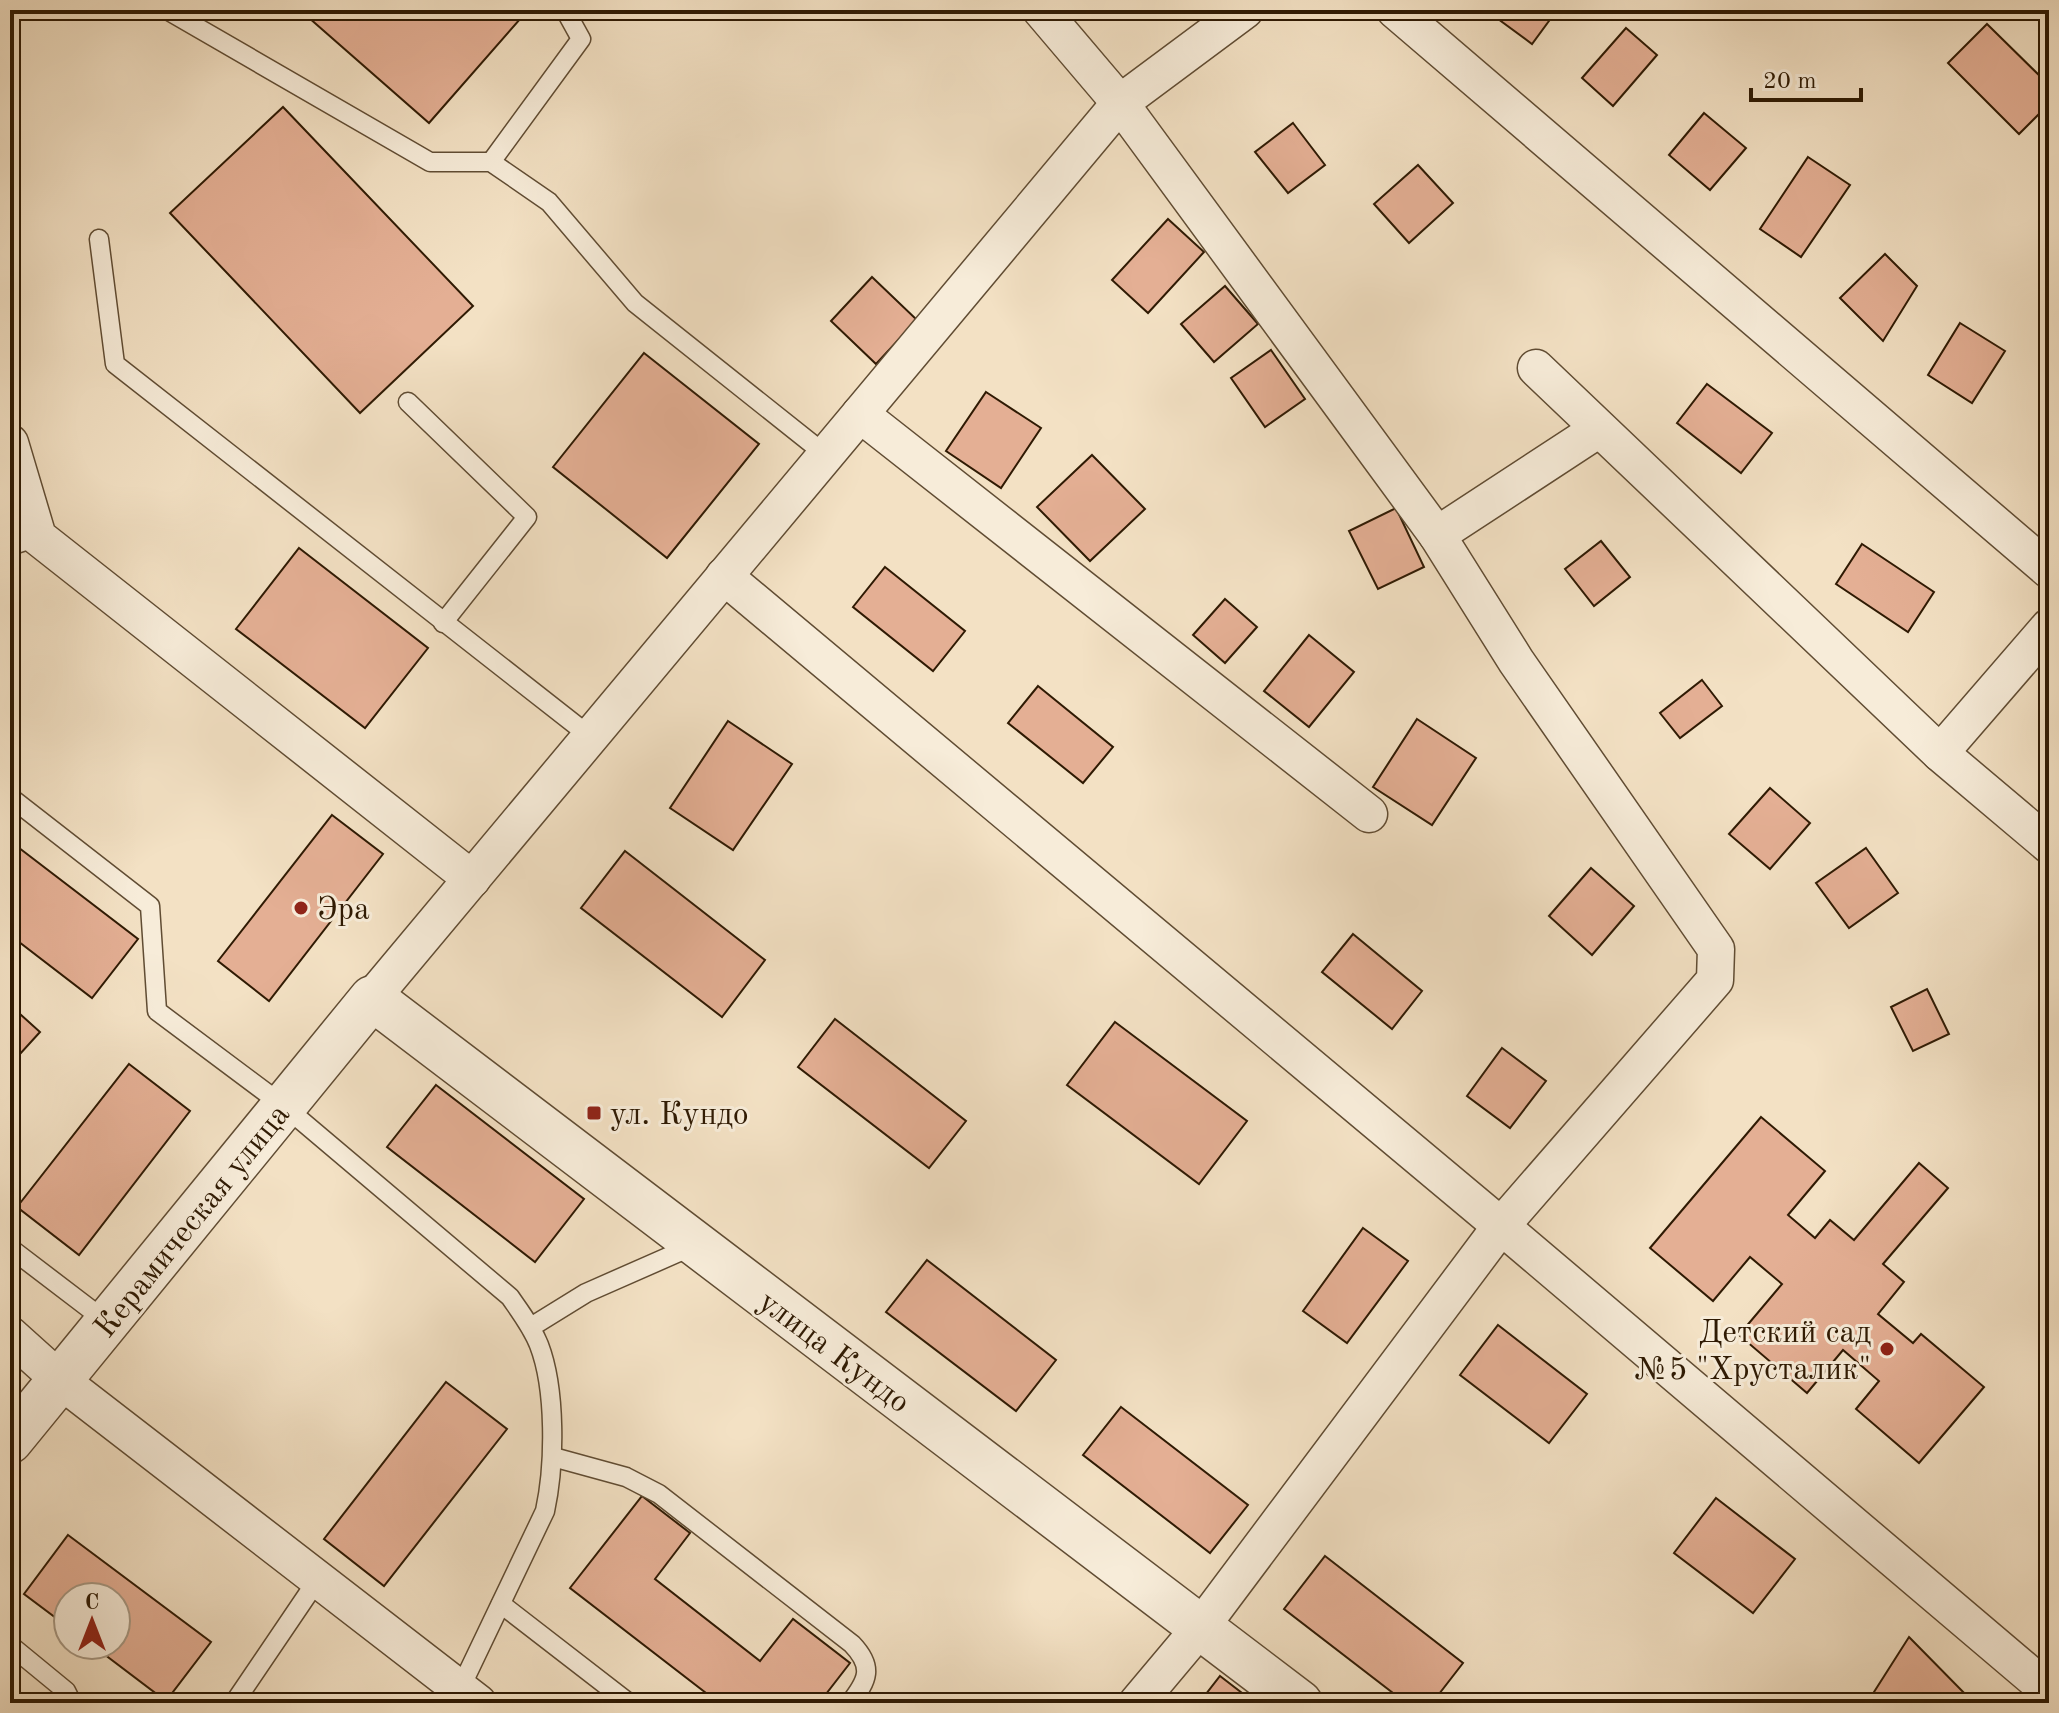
<svg xmlns="http://www.w3.org/2000/svg" width="2059" height="1713" viewBox="0 0 2059 1713" font-family="'Old Standard TT',serif">
<style>
.building{fill:#e4af94;stroke:#2f1a03;stroke-width:2}
.lines{fill:none;stroke-linecap:round;stroke-linejoin:round}
.service-casing{stroke:#604c33;stroke-width:21}
.minor-casing{stroke:#604c33;stroke-width:39}
.tertiary-casing{stroke:#604c33;stroke-width:47}
.service{stroke:#f7ecd9;stroke-width:18}
.minor{stroke:#f7ecd9;stroke-width:36}
.tertiary{stroke:#f7ecd9;stroke-width:44}
.poi-dot{fill:#8f2418;stroke:#f7ecd9;stroke-width:3}
.labels{text-anchor:middle;stroke-width:6;stroke-linejoin:round;paint-order:stroke}
.poi-label{font-size:32px;fill:#2f1a03;stroke:#f7ecd9;text-anchor:start}
.street-label{font-size:32px;fill:#2f1a03;stroke:#f7ecd9}
</style>
<rect width="100%" height="100%" fill="#f3e1c4"/>
<filter id="stains"><feTurbulence type="fractalNoise" baseFrequency=".0025" numOctaves="4"/><feColorMatrix values="0 0 0 0 .2 0 0 0 0 .09 0 0 0 0 .02 0 0 0 .5 -.17"/></filter>
<radialGradient id="worn" r=".72"><stop offset=".6" stop-color="#630" stop-opacity="0"/><stop offset="1" stop-color="#630" stop-opacity=".3"/></radialGradient>
<g class="building">
<path d="M300,10H528L429,123Z"/>
<path d="M1498,10H1557L1532,44L1494,16Z"/>
<path d="M1987,24L2049,85V104L2019,134L1948,63Z"/>
<path d="M1626,28L1657,55L1613,106L1582,78Z"/>
<path d="M283,107L473,306L360,413L170,213Z"/>
<path d="M1704,113L1746,148L1710,190L1669,155Z"/>
<path d="M1293,123L1325,165L1288,193L1255,152Z"/>
<path d="M1808,157L1850,185L1801,257L1760,229Z"/>
<path d="M1418,165L1453,203L1409,243L1374,204Z"/>
<path d="M1168,219L1204,252L1148,313L1112,280Z"/>
<path d="M1885,254L1917,286L1883,341L1840,298Z"/>
<path d="M872,277L917,320L876,364L831,321Z"/>
<path d="M1225,286L1258,324L1214,362L1181,324Z"/>
<path d="M1960,323L2005,351L1972,403L1928,375Z"/>
<path d="M1271,350L1305,399L1265,427L1231,378Z"/>
<path d="M644,353L759,444L667,558L553,467Z"/>
<path d="M1707,384L1772,433L1741,473L1677,423Z"/>
<path d="M986,392L1041,428L1001,488L946,451Z"/>
<path d="M1092,455L1145,509L1090,561L1037,507Z"/>
<path d="M1396,508L1424,567L1378,589L1349,531Z"/>
<path d="M1601,541L1630,577L1594,606L1565,569Z"/>
<path d="M1862,544L1934,592L1908,632L1836,584Z"/>
<path d="M299,548L428,648L365,728L236,629Z"/>
<path d="M885,567L965,631L933,671L853,607Z"/>
<path d="M1225,599L1257,627L1225,663L1193,635Z"/>
<path d="M1309,635L1354,672L1309,727L1264,691Z"/>
<path d="M1702,680L1722,706L1680,738L1660,713Z"/>
<path d="M1038,686L1113,747L1083,783L1008,723Z"/>
<path d="M1417,719L1476,758L1432,825L1373,787Z"/>
<path d="M728,721L792,764L733,850L670,808Z"/>
<path d="M1770,788L1810,823L1770,869L1729,834Z"/>
<path d="M332,815L383,854L269,1001L218,961Z"/>
<path d="M10,841L138,939L92,998L10,935Z"/>
<path d="M1866,848L1898,893L1849,928L1816,883Z"/>
<path d="M625,851L765,960L722,1017L581,908Z"/>
<path d="M1591,868L1634,906L1592,955L1549,916Z"/>
<path d="M1353,934L1422,991L1392,1029L1322,972Z"/>
<path d="M1927,989L1949,1034L1913,1051L1891,1007Z"/>
<path d="M10,1005L40,1032L10,1065Z"/>
<path d="M835,1019L966,1121L929,1168L798,1067Z"/>
<path d="M1115,1022L1247,1121L1199,1184L1067,1085Z"/>
<path d="M1502,1048L1546,1081L1510,1128L1467,1096Z"/>
<path d="M129,1064L190,1111L79,1255L17,1207Z"/>
<path d="M436,1085L584,1199L535,1262L387,1147Z"/>
<path d="M1761,1117L1825,1171L1788,1215L1815,1238L1830,1220L1854,1240L1919,1163L1948,1188L1883,1264L1904,1282L1878,1314L1913,1343L1921,1334L1984,1387L1919,1463L1856,1409L1879,1381L1843,1350L1807,1393L1739,1335L1782,1284L1750,1257L1713,1301L1650,1248Z"/>
<path d="M1363,1228L1408,1261L1347,1343L1303,1311Z"/>
<path d="M927,1260L1056,1360L1016,1411L886,1312Z"/>
<path d="M1498,1325L1587,1394L1549,1443L1460,1375Z"/>
<path d="M446,1382L507,1429L384,1586L324,1539Z"/>
<path d="M1121,1407L1248,1505L1210,1553L1083,1455Z"/>
<path d="M642,1496L690,1533L655,1579L760,1661L793,1619L850,1663L819,1703H719L570,1588Z"/>
<path d="M1716,1498L1795,1559L1753,1613L1674,1553Z"/>
<path d="M68,1535L211,1642L166,1701L92,1645H116V1597H68V1627L24,1594Z"/>
<path d="M1325,1556L1463,1663L1432,1703H1406L1284,1609Z"/>
<path d="M1909,1637L1974,1703H1867Z"/>
<path d="M1220,1676L1255,1703H1199Z"/>
</g>
<g class="lines">
<defs>
<g id="service">
<path d="M167,10L430,162H491L549,202L635,303L826,455"/>
<path d="M491,162L581,39L565,10"/>
<path d="M99,239L115,364L591,737"/>
<path d="M408,402L527,517L443,623"/>
<path d="M10,546L38,537"/>
<path d="M10,797L150,906L157,1011L284,1106L510,1297C521,1313 532,1327 539,1345C556,1389 555,1465 545,1511L460,1689"/>
<path d="M10,1248L107,1322"/>
<path d="M531,1327L586,1293L695,1245"/>
<path d="M553,1457L626,1477L659,1494L852,1644C874,1667 868,1680 850,1703"/>
<path d="M501,1604L629,1703"/>
<path d="M10,1645L66,1691L72,1703"/>
<path d="M234,1703L318,1579"/>
</g>
<g id="minor">
<path d="M1041,10L1120,103L1437,535"/>
<path d="M1395,10L2049,570"/>
<path d="M1536,368L1940,753"/>
<path d="M860,414L1369,814"/>
<path d="M10,443L38,537L472,879"/>
<path d="M724,576L1501,1226L2049,1691"/>
<path d="M2049,627L1940,753L2049,845"/>
<path d="M372,998L1120,103L1245,10"/>
<path d="M10,1335L60,1380L478,1703"/>
<path d="M1137,1703L1200,1628L1501,1226L1715,980L1716,949L1516,661L1437,535L1599,429"/>
</g>
<path id="tertiary" d="M10,1441L372,998L1300,1703"/>
</defs>
<use href="#service" class="service-casing"/>
<use href="#minor" class="minor-casing"/>
<use href="#tertiary" class="tertiary-casing"/>
<use href="#service" class="service"/>
<use href="#minor" class="minor"/>
<use href="#tertiary" class="tertiary"/>
</g>
<g class="poi-dot">
<circle cx="301" cy="908" r="8"/>
<rect x="586" y="1105" width="16" height="16" rx="4"/>
<circle cx="1887" cy="1349" r="8"/>
</g>
<g class="labels">
<g class="poi-label">
<text x="317" y="919">Эра</text>
<text x="610" y="1124">ул. Кундо</text>
<text x="1871" y="1342" text-anchor="end">Детский сад<tspan x="1871" dy="37">№5 "Хрусталик"</tspan></text>
</g>
<g class="street-label">
<text transform="translate(191 1220) rotate(-51)" y="11">Керамическая улица</text>
<text transform="translate(835 1351) rotate(37)" y="11">улица Кундо</text>
</g>
</g>
<rect width="2059" height="1713" fill="none" stroke="#f3e1c4" stroke-width="40"/>
<rect x="12" y="12" width="2035" height="1689" fill="none" stroke="#2f1a03" stroke-width="4"/>
<rect x="20" y="20" width="2019" height="1673" fill="none" stroke="#2f1a03" stroke-width="2"/>
<g transform="translate(92 1621)"><circle r="38" fill="#f7ecd9" stroke="#a79883" stroke-width="2"/>
<path d="M0-6L14 30L0 20L-14 30Z" fill="#8f2418"/>
<text y="-12" font-size="22" font-weight="bold" text-anchor="middle" fill="#2f1a03">С</text>
</g>
<path d="M1751 88v12h110v-12" fill="none" stroke="#2f1a03" stroke-width="4"/>
<text x="1763" y="88" font-size="24" fill="#2f1a03" stroke="#f7ecd9" stroke-width="6" paint-order="stroke">20 m</text>
<rect width="100%" height="100%" filter="url(#stains)"/>
<rect width="100%" height="100%" fill="url(#worn)"/>
</svg>
